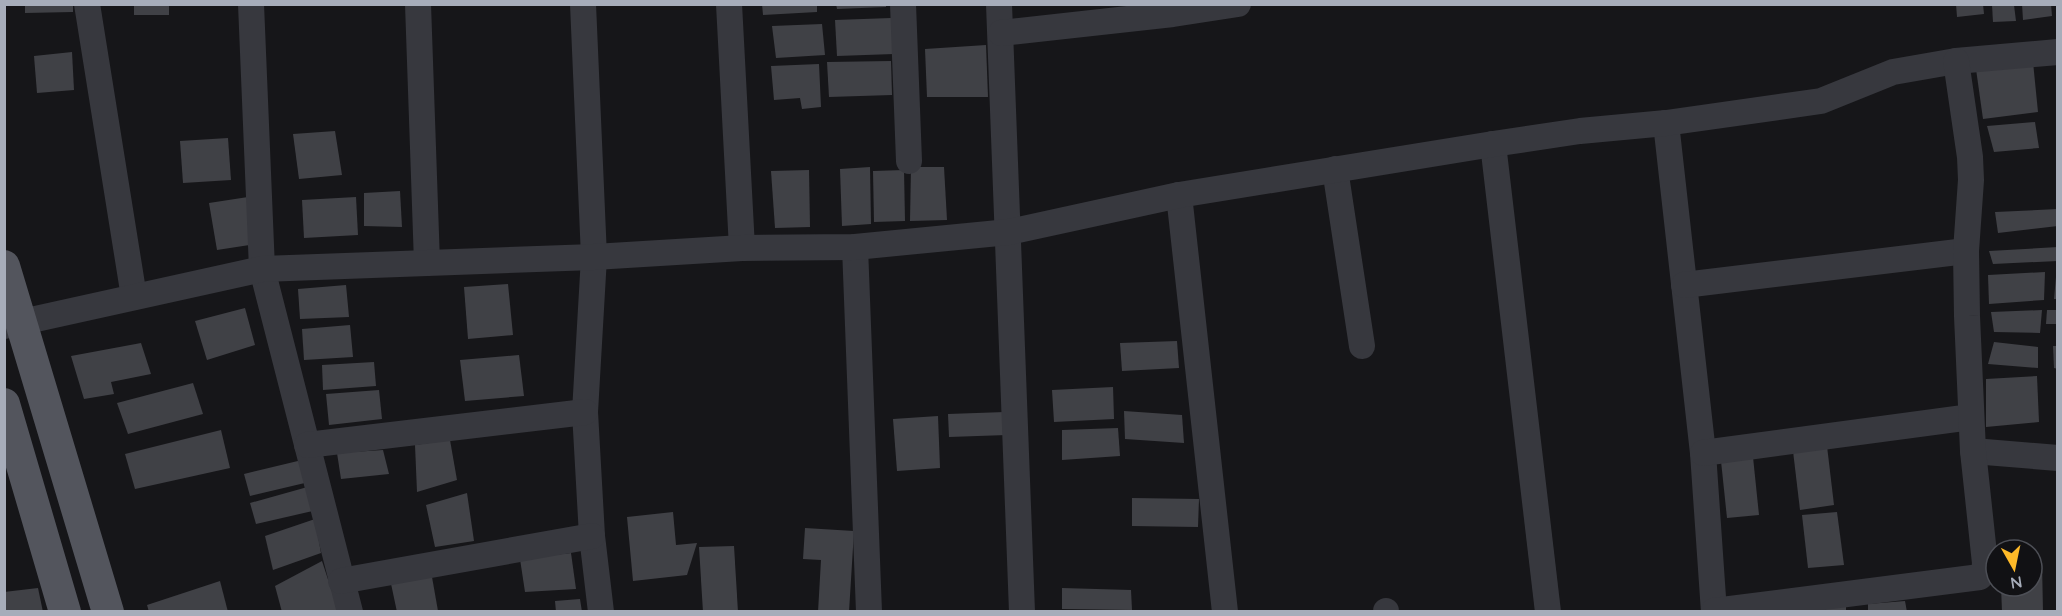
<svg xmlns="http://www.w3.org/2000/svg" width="2062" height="616" viewBox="0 0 2062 616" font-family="Quicksand,sans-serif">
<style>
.building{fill:#404146}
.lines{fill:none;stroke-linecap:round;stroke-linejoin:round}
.minor{stroke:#37383e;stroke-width:26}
.major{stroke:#53555d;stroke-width:32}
</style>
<rect width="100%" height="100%" fill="#161619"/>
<g class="building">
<path d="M25,4H73V12L25,13Z"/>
<rect x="134" y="4" width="35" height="11"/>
<path d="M762,4H817V12L763,15Z"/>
<path d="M836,4H886V7L837,9Z"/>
<path d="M1956,4H1983L1984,14L1957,17Z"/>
<path d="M2022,4H2051L2052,16L2023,20Z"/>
<path d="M1992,5H2014L2016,21L1993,22Z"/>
<path d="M891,18L894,54L837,56L835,20Z"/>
<path d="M822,24L825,55L776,58L772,26Z"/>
<path d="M986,45L988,97H927L925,49Z"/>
<path d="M72,52L74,90L37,93L34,56Z"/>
<path d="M891,61L892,95L829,97L827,62Z"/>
<path d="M2033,62L2038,112L1983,119L1976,69Z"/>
<path d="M819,64L821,107L802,109L800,98L774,100L771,66Z"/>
<path d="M2035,122L2039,148L1994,152L1987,126Z"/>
<path d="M335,131L342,175L299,179L293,134Z"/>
<path d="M228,138L231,180L183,183L180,141Z"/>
<path d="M870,167L871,224L842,226L840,169Z"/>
<path d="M911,167H944L947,220L910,221Z"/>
<path d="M809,170L810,227L775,228L771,171Z"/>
<path d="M904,170L905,221L874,222L873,171Z"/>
<path d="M400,191L402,227L364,226V193Z"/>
<path d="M248,197L256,244L217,250L209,203Z"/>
<path d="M356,197L358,235L304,238L302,200Z"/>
<path d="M2058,209V226L1998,233L1995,212Z"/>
<path d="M2058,247V261L1993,264L1989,251Z"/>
<path d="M2045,272L2044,300L1989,304L1988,275Z"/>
<path d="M2056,277H2058V299H2054Z"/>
<path d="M508,284L513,335L468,339L464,287Z"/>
<path d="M346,285L349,317L300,319L298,289Z"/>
<path d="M245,308L255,345L207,360L195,321Z"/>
<path d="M2042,310L2040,333L1994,332L1991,312Z"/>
<path d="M2047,310H2058V324H2046Z"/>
<path d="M350,325L353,357L304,360L302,329Z"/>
<path d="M1177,341L1179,368L1122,371L1120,343Z"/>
<path d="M1994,342L2038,347V368L1988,364Z"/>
<path d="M141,343L151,374L111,382L114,394L84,399L71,356Z"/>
<path d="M2053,346H2058V369L2054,368Z"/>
<path d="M519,355L524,396L465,401L460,360Z"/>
<path d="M374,362L376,386L323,390L322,365Z"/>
<path d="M2037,376L2039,422L1986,427V379Z"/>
<path d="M193,383L203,414L128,434L117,403Z"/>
<path d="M1113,387L1114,419L1054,422L1052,390Z"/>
<path d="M379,390L382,419L329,425L326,394Z"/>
<path d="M1124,411L1182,415L1184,443L1125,439Z"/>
<path d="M1005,412L1007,435L949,437L948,414Z"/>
<path d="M938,416L940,468L897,471L893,419Z"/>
<path d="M1118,428L1120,456L1062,460V430Z"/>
<path d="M221,430L230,468L135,489L125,454Z"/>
<path d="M450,440L457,480L417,492L415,445Z"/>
<path d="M1827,446L1834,505L1800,510L1793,451Z"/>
<path d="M383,450L389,474L341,479L337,453Z"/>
<path d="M1753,457L1759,515L1727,518L1721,461Z"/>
<path d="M302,460L309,482L250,496L244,474Z"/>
<path d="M311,486L317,510L256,524L250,503Z"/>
<path d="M467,493L474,541L435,547L426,505Z"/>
<path d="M1132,498L1199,499L1198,527L1132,526Z"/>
<path d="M673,512L676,545L697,543L687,575L633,581L627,517Z"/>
<path d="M1837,512L1844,565L1808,568L1802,515Z"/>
<path d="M315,519L321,553L273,570L265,536Z"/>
<path d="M805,528L854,531L849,612H818L821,560L803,559Z"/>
<path d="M734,546L738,612H703L699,547Z"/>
<path d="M571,553L576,589L525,592L520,559Z"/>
<path d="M322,561L338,610L331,612H282L275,586Z"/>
<path d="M2032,562H2042L2043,612H2002L2001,586H2032Z"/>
<path d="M432,577L438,611L397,612L390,579Z"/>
<path d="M220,581L228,612H149L147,605Z"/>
<path d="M38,588L43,612H4V592Z"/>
<path d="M1062,588L1131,590L1132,610L1062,609Z"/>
<path d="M580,599L582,612H556L555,601Z"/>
<path d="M1905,601L1907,612H1868V604Z"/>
<path d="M1846,606V612H1820V610Z"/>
</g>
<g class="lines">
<g class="minor">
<path d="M87,4L134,297"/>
<path d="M251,4L262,269L350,612"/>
<path d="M418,4L427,263"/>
<path d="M583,4L594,257L585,412L592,536L601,612"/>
<path d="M729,4L742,248"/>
<path d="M903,4L909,161"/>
<path d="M999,4L1022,612"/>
<path d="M1001,33L1173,14L1238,4"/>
<path d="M1666,123L1703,453L1714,612"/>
<path d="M1493,144L1548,612"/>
<path d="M1335,169L1362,346"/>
<path d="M1179,195L1225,612"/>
<path d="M855,247L869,612"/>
<path d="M1684,285L1966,251"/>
<path d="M4,326L262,269L594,257L742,248L855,247L1009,232L1179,195L1493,144L1580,131L1666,123L1821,101L1893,72L1956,61L2058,52"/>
<path d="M307,445L585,412"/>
<path d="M1973,451L2058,458"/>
<path d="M1703,453L1971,417"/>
<path d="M341,581L592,536"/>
<path d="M1386,611V612"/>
<path d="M1714,611L1980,577L1984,572L1985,563L1973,451L1967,316L1966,251L1971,180L1970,157L1956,61"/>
</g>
<g class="major">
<path d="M4,266L108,612"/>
<path d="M4,404L65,612"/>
</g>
</g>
<rect width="2062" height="616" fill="none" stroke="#a7adba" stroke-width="12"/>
<g transform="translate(2014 568) rotate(171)"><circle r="28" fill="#111114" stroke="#4d4f56" stroke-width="1.5"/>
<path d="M0-4.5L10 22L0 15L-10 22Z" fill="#ffba28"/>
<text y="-9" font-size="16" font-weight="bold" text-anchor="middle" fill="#a7adba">N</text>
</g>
</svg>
